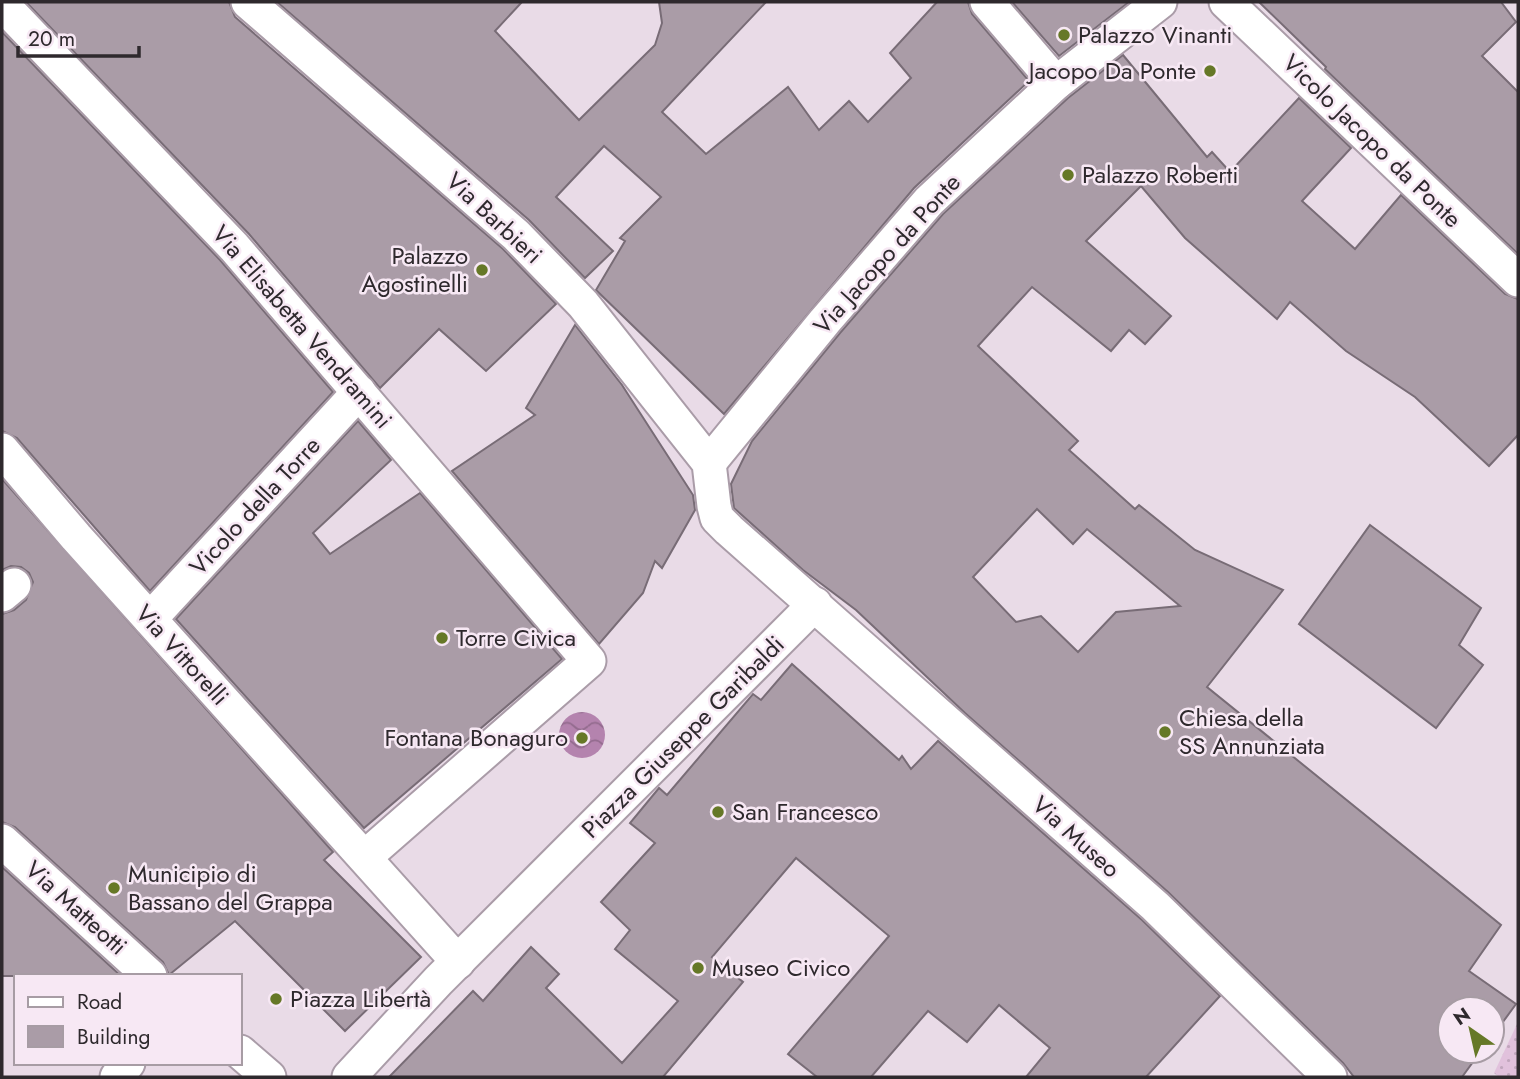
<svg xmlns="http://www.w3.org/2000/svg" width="1520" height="1079" viewBox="0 0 1520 1079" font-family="Jost,sans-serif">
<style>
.green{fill:url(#green-dots)}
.water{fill:url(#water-waves)}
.building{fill:#aa9ca7;stroke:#786c76;stroke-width:2;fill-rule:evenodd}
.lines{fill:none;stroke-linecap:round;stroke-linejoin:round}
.street-casing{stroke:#aa9ca8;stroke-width:37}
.street{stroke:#fff;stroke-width:33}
.poi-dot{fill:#667827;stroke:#f7e8f4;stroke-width:2.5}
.labels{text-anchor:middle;stroke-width:5;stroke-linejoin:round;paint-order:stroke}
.poi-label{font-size:24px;fill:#2e292d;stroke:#f7e8f4;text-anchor:start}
.street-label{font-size:24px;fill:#2e292d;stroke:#f7e8f4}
</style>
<defs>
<pattern id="green-dots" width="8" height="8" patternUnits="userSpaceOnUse" patternTransform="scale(1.75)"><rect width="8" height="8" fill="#e1c1dc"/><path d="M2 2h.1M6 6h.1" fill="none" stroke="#c1a6bd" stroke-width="1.8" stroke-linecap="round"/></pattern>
<pattern id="water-waves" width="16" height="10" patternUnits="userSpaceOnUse" patternTransform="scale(1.75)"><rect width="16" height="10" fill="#b483ae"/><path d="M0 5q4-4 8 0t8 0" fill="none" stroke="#936b8e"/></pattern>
</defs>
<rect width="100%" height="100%" fill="#e9dbe7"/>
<path class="green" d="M1518,1022V1077H1499L1494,1073Z"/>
<circle class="water" cx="582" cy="735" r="23"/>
<g class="building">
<path d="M26,2H229L235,17L503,249L556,304L486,371L439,329L380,388L249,234Z"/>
<path d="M277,2H522L495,31L579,120L655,45L662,23L659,2H766L662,112L706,154L788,87L819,130L849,101L868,122L911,78L890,53L937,2H968L972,14L1029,81L914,188L724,414L596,290L625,241L620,238L661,197L604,146L556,197L613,251L585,278L529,220Z"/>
<path d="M1012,2H1129L1059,56Z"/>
<path d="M1259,2H1501L1516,22L1482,56L1518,92V254L1325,69L1326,67Z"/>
<path d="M2,32L220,260L333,392L150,591L17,438L2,431Z"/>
<path d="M1123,55L1207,157L1212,152L1230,172L1299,98L1351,148L1302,201L1355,249L1401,195L1505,294L1518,299V435L1489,466L1415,397L1346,351L1290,302L1277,319L1185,238L1141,186L1086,241L1171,316L1145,344L1129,330L1111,351L1032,287L978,346L1078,441L1069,450L1135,509L1139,505L1195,550L1283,590L1207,687L1501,925L1469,971L1516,1004L1492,1037V1009H1450V1051H1481L1462,1077H1354L1343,1063L1168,892L965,713L856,610L803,570L734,508L731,484L752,441L840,333L943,214L1068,98ZM1037,509L1073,544L1087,529L1180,606L1116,612L1078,652L1041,616L1016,622L973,577Z"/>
<path d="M575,325L622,385L693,495L695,510L662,568L655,561L643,593L599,644L452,471L535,415L526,408Z"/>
<path d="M358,421L391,460L313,533L330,554L420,493L562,659L364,828L176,619Z"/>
<path d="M2,479L333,852L324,860L421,957L345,1031L235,921L169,975L163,962L15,827L2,822V614L14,610L26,600L33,582L29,573L21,567L11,566L2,570Z"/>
<path d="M1370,525L1481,608L1459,645L1483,665L1436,728L1299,624Z"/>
<path d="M792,664L899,760L902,756L911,769L938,741L1142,920L1220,996L1146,1077H1026L1050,1048L999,1005L967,1042L928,1011L871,1077H817L788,1054L889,936L796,858L712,957L743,982L663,1077H389L473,991L483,1001L531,947L559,974L546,988L622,1063L678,1001L615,949L630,930L601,902L655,843L630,823L659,788L667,795L753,694L761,700Z"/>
<path d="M2,867L121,976H2Z"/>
</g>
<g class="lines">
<defs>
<g id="street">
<path d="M248,2L516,235L583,304L709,463L714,506L717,518L729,530L1155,906L1330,1077"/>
<path d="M987,2L1056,83"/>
<path d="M1226,2L1518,280"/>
<path d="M2,4L234,247L589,661L365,857"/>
<path d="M2,450L76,537L458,962"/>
<path d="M709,463L825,321L929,201L1056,83L1160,2"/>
<path d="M2,595L14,585"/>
<path d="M150,619L359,392"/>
<path d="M2,841L150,976"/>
<path d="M240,1052L269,1077"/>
<path d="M117,1077L128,1063"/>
<path d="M349,1077L438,981L815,604"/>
</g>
</defs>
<use href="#street" class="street-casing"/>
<use href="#street" class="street"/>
</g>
<g class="poi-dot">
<circle cx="1064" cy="35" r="7"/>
<circle cx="1210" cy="71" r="7"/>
<circle cx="1068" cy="175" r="7"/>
<circle cx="482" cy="270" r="7"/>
<circle cx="442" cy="638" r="7"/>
<circle cx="1165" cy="732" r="7"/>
<circle cx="582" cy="738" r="7"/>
<circle cx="718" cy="812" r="7"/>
<circle cx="114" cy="888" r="7"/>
<circle cx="698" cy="968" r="7"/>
<circle cx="276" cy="999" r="7"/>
</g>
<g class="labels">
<g class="poi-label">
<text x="1078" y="43">Palazzo Vinanti</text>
<text x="1196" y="79" text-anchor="end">Jacopo Da Ponte</text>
<text x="1082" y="183">Palazzo Roberti</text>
<text x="468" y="264" text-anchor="end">Palazzo<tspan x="468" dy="28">Agostinelli</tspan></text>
<text x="456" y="646">Torre Civica</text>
<text x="1179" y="726">Chiesa della<tspan x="1179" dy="28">SS Annunziata</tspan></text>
<text x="568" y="746" text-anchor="end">Fontana Bonaguro</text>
<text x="732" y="820">San Francesco</text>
<text x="128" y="882">Municipio di<tspan x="128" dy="28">Bassano del Grappa</tspan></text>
<text x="712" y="976">Museo Civico</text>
<text x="290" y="1007">Piazza Libertà</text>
</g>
<g class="street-label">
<text transform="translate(1372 141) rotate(44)" y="8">Vicolo Jacopo da Ponte</text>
<text transform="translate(494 218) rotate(43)" y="8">Via Barbieri</text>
<text transform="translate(887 254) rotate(-48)" y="8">Via Jacopo da Ponte</text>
<text transform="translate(302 327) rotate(49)" y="8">Via Elisabetta Vendramini</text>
<text transform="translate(255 506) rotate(-47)" y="8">Vicolo della Torre</text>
<text transform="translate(182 655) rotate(48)" y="8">Via Vittorelli</text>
<text transform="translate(683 737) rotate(-45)" y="8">Piazza Giuseppe Garibaldi</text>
<text transform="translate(1076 837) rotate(42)" y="8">Via Museo</text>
<text transform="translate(76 908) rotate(42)" y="8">Via Matteotti</text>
</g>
</g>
<rect width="1520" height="1079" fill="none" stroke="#2e292d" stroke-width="7"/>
<rect x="14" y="974" width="228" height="91" fill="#f7e8f4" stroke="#a79ca4" stroke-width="2"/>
<rect x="28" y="997" width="35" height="10" fill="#ffffff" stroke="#a79ca4" stroke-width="2"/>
<text x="77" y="1009" font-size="21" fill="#2e292d">Road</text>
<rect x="28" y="1026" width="35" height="21" fill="#aa9ca7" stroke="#a79ca4" stroke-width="2"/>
<text x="77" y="1044" font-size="21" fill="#2e292d">Building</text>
<g transform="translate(1471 1030) rotate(326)"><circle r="33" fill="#f7e8f4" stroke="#a79ca4" stroke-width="2"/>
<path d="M0-5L12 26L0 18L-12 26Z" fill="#667827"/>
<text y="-10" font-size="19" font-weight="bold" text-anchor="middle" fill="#2e292d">N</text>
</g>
<path d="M18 46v10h121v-10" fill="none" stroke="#2e292d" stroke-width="3.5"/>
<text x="28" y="46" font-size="21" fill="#2e292d" stroke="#f7e8f4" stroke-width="5" paint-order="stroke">20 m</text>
</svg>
